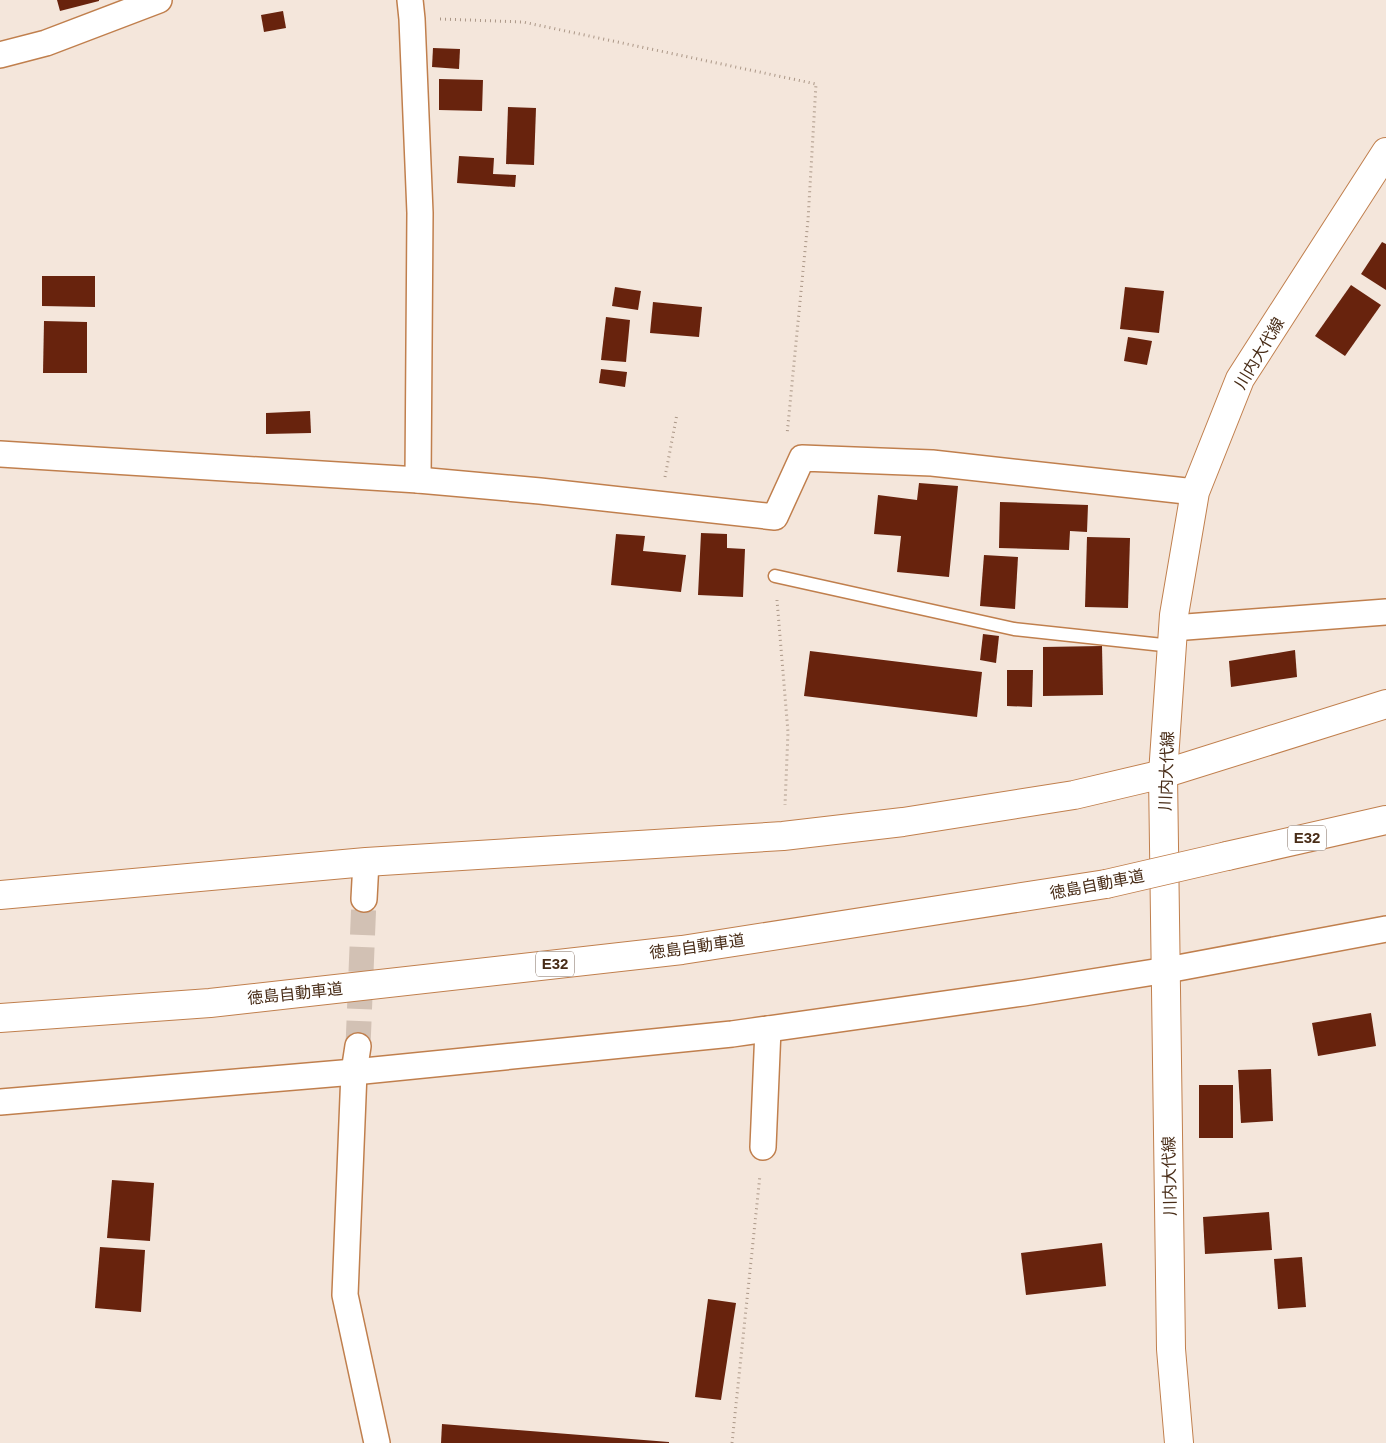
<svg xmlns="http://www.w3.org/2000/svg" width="1386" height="1443" viewBox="0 0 1386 1443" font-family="Helvetica,'Noto Sans JP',sans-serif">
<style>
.building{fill:#68230d}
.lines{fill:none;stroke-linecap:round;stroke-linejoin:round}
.minor-tunnel{stroke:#d2c1b4;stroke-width:25;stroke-dasharray:25 12;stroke-linecap:butt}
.service-casing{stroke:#c07f4d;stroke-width:15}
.minor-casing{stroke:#c07f4d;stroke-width:28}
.tertiary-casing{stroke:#c07f4d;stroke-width:30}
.secondary-casing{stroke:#c07f4d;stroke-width:30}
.motorway-casing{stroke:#c07f4d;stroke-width:30}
.path{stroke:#ab9787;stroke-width:3;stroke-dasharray:1 4;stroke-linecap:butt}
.service{stroke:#fff;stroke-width:12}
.minor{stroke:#fff;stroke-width:25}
.tertiary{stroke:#fff;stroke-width:28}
.secondary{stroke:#fff;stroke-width:28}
.motorway{stroke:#fff;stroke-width:28}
.motorway-bridge-casing{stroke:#c07f4d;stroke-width:30;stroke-linecap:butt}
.motorway-bridge{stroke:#fff;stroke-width:28}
.labels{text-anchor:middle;stroke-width:5;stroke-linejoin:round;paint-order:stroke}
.shield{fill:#fff;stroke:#7f6b5d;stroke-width:1}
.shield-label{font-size:15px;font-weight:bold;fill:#482c17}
.street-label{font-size:16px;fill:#482c17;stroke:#fff}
</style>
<rect width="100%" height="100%" fill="#f4e6db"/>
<g class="building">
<path d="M57,0H99V1L60,11Z"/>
<path d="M283,11L286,28L264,32L261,15Z"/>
<path d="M433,48L460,49L459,69L432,67Z"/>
<path d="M439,79L483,80L482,111L439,110Z"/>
<path d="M508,107L536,108L534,165L506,164Z"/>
<path d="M459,156L494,158L493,174L516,175L515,187L457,183Z"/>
<path d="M1382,242L1386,244V290L1361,274Z"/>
<path d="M42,276H95V307L42,306Z"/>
<path d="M1351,285L1381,305L1345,356L1315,336Z"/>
<path d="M615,287L641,291L638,310L612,306Z"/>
<path d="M1125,287L1164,291L1159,333L1120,329Z"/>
<path d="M653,302L702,307L699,337L650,333Z"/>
<path d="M606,317L630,320L626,362L601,360Z"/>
<path d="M44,321L87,322V373H43Z"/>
<path d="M1128,337L1152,341L1147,365L1124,361Z"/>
<path d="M601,369L627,372L625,387L599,383Z"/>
<path d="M310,411L311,433L266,434V413Z"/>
<path d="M919,483L958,486L949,577L897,572L901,536L874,534L878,495L917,500Z"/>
<path d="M1000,502L1088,505L1087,532L1070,531L1069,550L999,548Z"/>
<path d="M701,533L727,534V548L745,549L743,597L698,595Z"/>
<path d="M616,534L645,536L643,551L686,555L681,592L611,585Z"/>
<path d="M1087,537L1130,538L1128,608L1085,607Z"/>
<path d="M984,555L1018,557L1015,609L980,606Z"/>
<path d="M983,634L999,636L996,663L980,660Z"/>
<path d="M1102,646L1103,695L1043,696V647Z"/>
<path d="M1295,650L1297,677L1231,687L1229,661Z"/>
<path d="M810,651L982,672L977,717L804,696Z"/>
<path d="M1007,670H1033L1032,707L1007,706Z"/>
<path d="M1371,1013L1376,1046L1318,1056L1312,1023Z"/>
<path d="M1271,1069L1273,1121L1241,1123L1238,1070Z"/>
<rect x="1199" y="1085" width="34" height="53"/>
<path d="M112,1180L154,1183L150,1241L107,1238Z"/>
<path d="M1269,1212L1272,1250L1205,1254L1203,1217Z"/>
<path d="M1102,1243L1106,1286L1026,1295L1021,1253Z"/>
<path d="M100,1247L145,1250L141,1312L95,1308Z"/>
<path d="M1302,1257L1306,1307L1278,1309L1274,1259Z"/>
<path d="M708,1299L736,1303L721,1400L695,1397Z"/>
<path d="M442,1424L669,1442V1443H441Z"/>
</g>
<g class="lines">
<path class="minor-tunnel" d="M358,1046L364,899"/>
<defs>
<path id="service" d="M775,576L1014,629L1172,646"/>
<g id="minor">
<path d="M410,0L412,19L420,213L418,480"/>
<path d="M0,55L46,43L159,0"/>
<path d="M0,454L418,480L540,491L775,517L802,458L932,463L1195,492"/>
<path d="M1173,628L1386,612"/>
<path d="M364,899L366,862"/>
<path d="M358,1046L354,1072L345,1295L377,1443"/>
<path d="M0,1102L354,1072L732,1034L1023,993L1167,970L1386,929"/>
<path d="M763,1147L768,1029"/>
</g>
<path id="tertiary" d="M0,895L366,862L783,836L903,822L1074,795L1163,774L1386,704"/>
<path id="secondary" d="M1179,1443L1171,1349L1163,774L1174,615L1195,492L1240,379L1386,152"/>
<g id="motorway">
<path d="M1227,856L1386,820"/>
<path d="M0,1018L210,1003L682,950L1106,884"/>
</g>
</defs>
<use href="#service" class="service-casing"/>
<use href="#minor" class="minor-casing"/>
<use href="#tertiary" class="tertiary-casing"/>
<use href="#secondary" class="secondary-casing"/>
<use href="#motorway" class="motorway-casing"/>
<g class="path">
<path d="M440,19L523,22L816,84L808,220L787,435"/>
<path d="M665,477L677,414"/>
<path d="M777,600L788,732L785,805"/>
<path d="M732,1443L760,1175"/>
</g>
<use href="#service" class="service"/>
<use href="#minor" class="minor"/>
<use href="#tertiary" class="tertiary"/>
<use href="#secondary" class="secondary"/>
<use href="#motorway" class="motorway"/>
<defs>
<path id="motorway-bridge" d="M1106,884L1227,856"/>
</defs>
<use href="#motorway-bridge" class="motorway-bridge-casing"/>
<use href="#motorway-bridge" class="motorway-bridge"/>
</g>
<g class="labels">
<g class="shield">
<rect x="1288" y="825.5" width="38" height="25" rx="4"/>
<rect x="536" y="951.5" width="38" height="25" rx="4"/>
</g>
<g class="shield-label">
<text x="1307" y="843">E32</text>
<text x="555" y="969">E32</text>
</g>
<g class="street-label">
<text transform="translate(1259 353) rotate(-59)" y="6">川内大代線</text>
<text transform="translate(1166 771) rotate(-88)" y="6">川内大代線</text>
<text transform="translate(1097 884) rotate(-11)" y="6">徳島自動車道</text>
<text transform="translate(697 946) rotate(-8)" y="6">徳島自動車道</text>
<text transform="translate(295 993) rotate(-6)" y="6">徳島自動車道</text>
<text transform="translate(1169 1176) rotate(-91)" y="6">川内大代線</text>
</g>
</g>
</svg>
